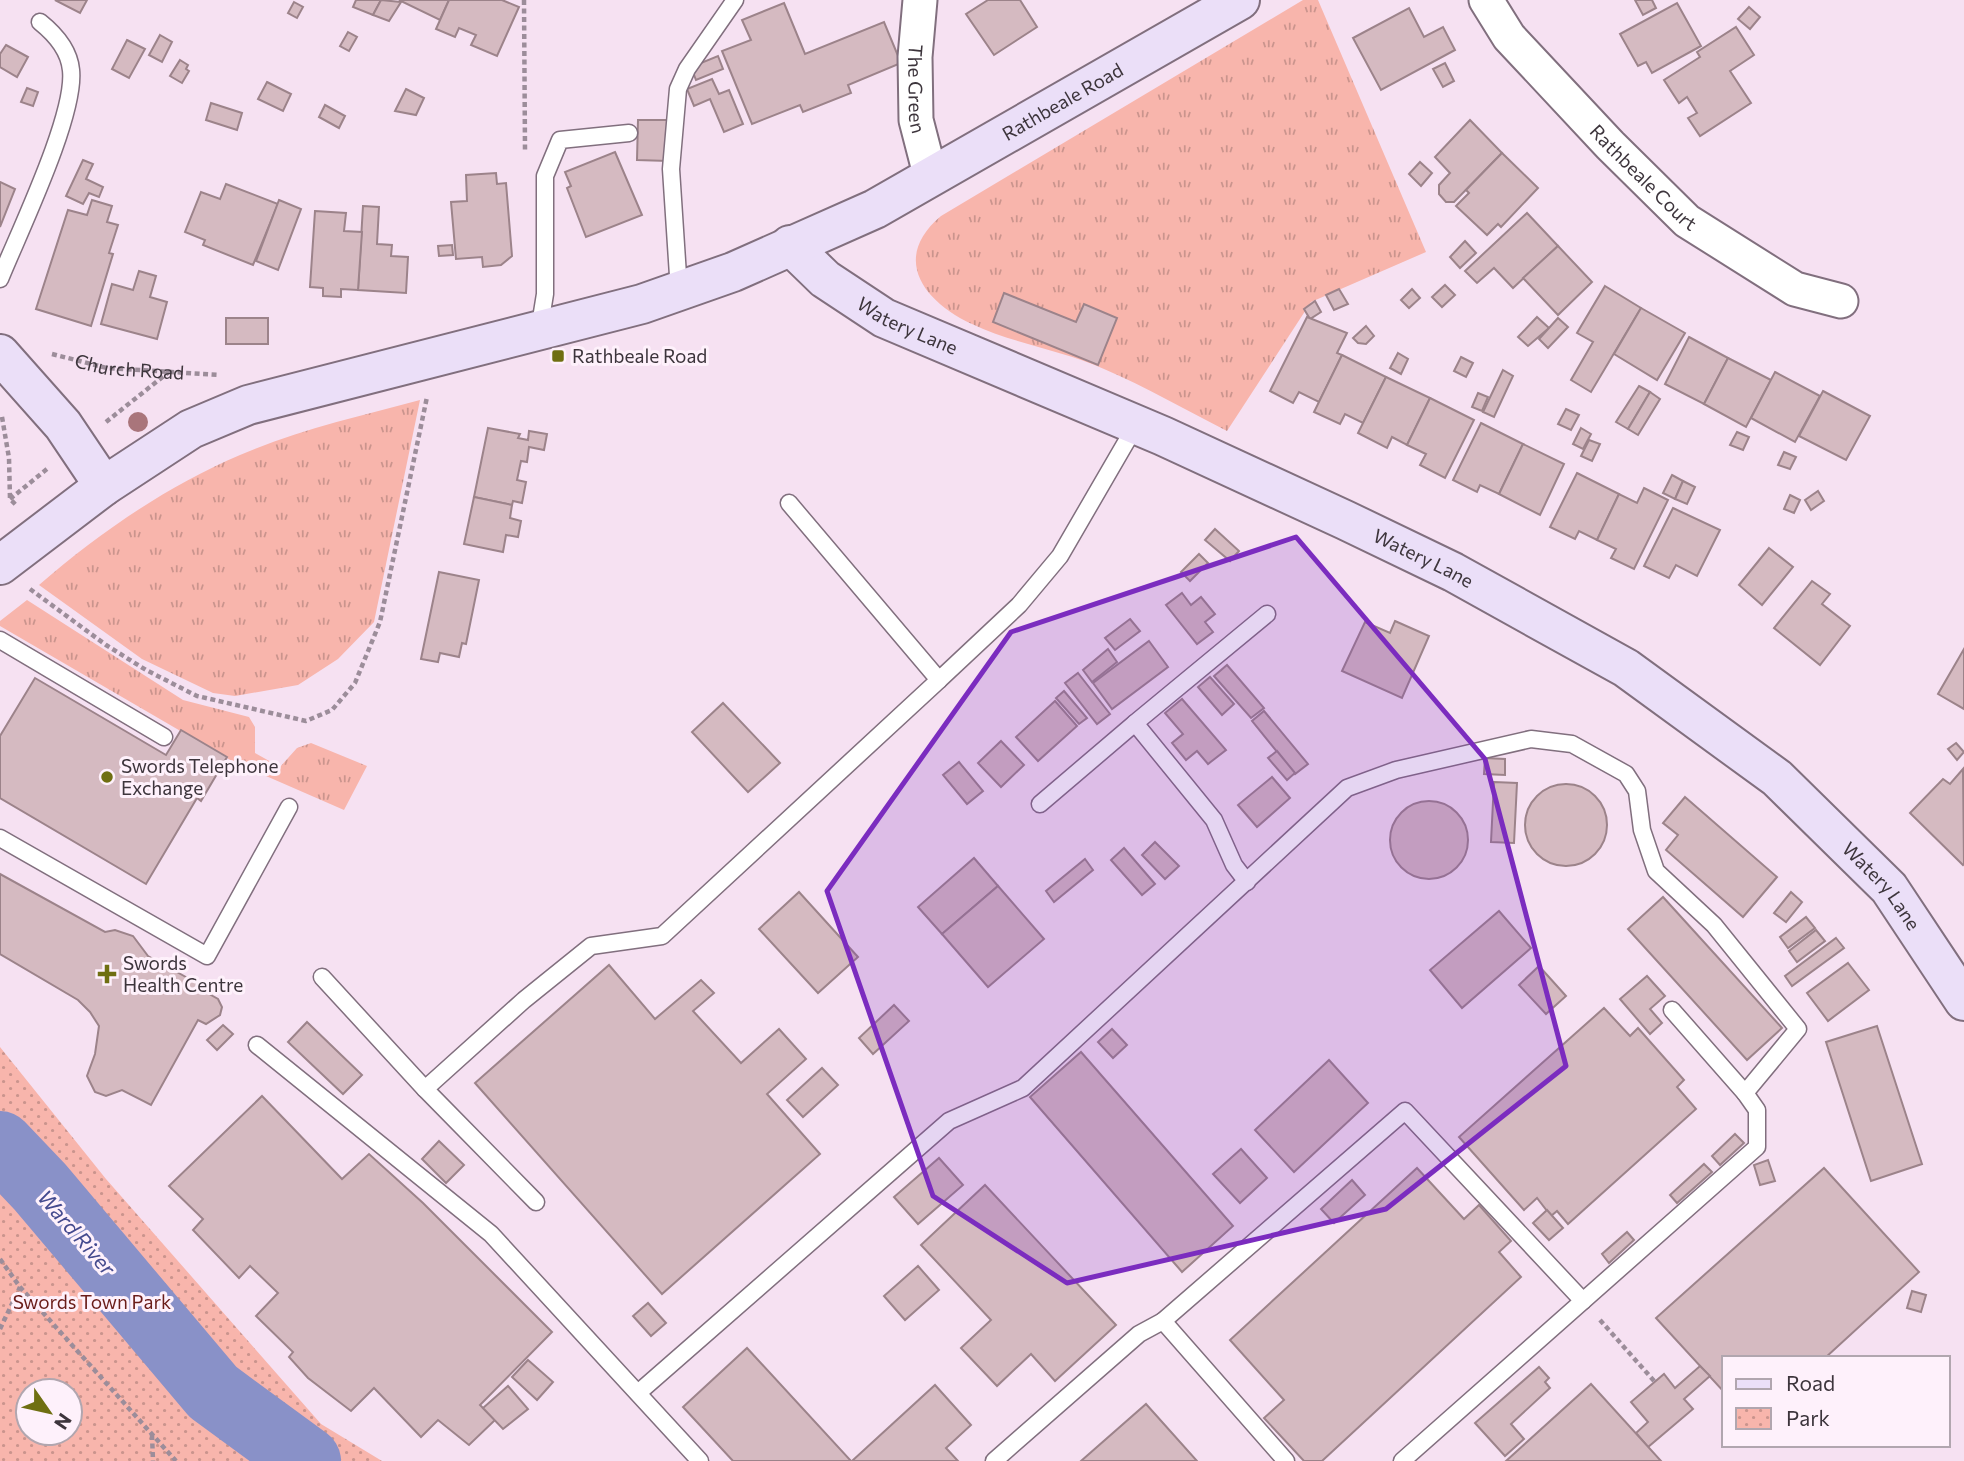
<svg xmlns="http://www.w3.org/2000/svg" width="1964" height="1461" viewBox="0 0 1964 1461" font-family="Commissioner,sans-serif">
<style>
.grass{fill:url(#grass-tufts)}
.park{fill:url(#park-dots);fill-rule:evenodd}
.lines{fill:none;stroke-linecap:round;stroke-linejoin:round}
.river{stroke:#8991c8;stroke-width:68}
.building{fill:#d5bac1;stroke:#9c838a;stroke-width:2}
.lane-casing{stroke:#816f7e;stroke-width:19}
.street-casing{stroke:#816f7e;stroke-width:37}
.secondary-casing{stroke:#816f7e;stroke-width:42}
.path{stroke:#9c8d9a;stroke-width:4.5;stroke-dasharray:5 3.5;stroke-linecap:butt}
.lane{stroke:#fff;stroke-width:16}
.street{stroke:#fff;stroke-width:33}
.secondary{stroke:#ebdff8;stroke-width:38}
.tree{fill:#a9757b}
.marked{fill:#7b2cbf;fill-opacity:0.2;stroke:#7b2cbf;stroke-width:5;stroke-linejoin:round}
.poi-dot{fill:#6f6f11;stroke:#fef1fb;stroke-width:2.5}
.labels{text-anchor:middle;stroke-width:6;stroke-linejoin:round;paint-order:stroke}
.street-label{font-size:19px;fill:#3d353c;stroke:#fef1fb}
.poi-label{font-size:19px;fill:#3d353c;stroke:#fef1fb;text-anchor:start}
.park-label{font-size:19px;fill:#6a1c19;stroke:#fef1fb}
.water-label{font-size:21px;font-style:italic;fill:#444a8e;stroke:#fef1fb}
</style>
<defs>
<pattern id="grass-tufts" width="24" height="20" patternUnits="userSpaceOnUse" patternTransform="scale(1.75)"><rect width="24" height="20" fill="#f8b5ac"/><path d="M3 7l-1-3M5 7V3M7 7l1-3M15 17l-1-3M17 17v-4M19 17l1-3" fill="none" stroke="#ca948d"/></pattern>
<pattern id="park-dots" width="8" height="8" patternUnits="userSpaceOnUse" patternTransform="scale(1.75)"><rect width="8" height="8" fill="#f8b5ac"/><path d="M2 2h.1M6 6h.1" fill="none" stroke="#ca948d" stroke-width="1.8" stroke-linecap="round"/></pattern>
</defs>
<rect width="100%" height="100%" fill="#f6e1f2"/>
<g class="grass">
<path d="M1303,0H1318L1426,252L1311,302L1227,431C1186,410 1146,387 1104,369C1062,350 1014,344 972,324C923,301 891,258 941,216Z"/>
<path d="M420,400L374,622L338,659L298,685L235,696L213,693L142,659L39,585C99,533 167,486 240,455C298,430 360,416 420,400Z"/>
<path d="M27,600L183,700L249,717L255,727V753L280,767L297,748L311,743L367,766L344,810L232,761L0,626V621Z"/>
</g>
<path class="park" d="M0,1047L106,1179L321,1424L382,1461H0ZM28,1391H70V1433H28Z"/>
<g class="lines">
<path class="river" d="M0,1145L40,1187L213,1392L307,1461"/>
</g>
<g class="building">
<path d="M55,0H87L80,13Z"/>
<path d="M356,0H381L373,15L353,7Z"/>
<path d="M381,0L401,2L389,21L373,15Z"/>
<path d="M399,0H449L440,20Z"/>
<path d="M449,0H502L519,7L497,56L471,45L476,35L459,28L455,37L436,29Z"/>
<path d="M988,0H1020L1037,27L994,55L966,14Z"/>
<path d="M1635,0H1652L1656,8L1643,15Z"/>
<path d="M294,2L303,7L297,18L288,13Z"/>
<path d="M784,3L805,54L884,22L901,63L848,85L851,93L803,112L800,105L752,124L722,51L751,40L742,20Z"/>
<path d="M1677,3L1701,46L1652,73L1646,62L1638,66L1620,34Z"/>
<path d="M1749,7L1760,17L1750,29L1738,19Z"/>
<path d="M1409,8L1424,37L1443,27L1455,50L1381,90L1353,38Z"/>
<path d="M1736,27L1754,55L1730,71L1751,103L1700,136L1688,118L1697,113L1687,97L1679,103L1664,80L1700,57L1697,52Z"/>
<path d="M348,32L357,37L349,51L340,46Z"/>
<path d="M160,35L172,42L162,62L149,55Z"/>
<path d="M127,40L145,49L129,78L112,69Z"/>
<path d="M6,45L28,57L17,77L0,67V54Z"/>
<path d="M718,56L723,69L696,80L691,67Z"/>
<path d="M180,60L188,65L186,69L189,71L182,83L170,76Z"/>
<path d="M1445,63L1454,81L1443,87L1433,69Z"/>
<path d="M712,79L719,94L729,90L743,124L724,132L710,99L694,106L687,89Z"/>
<path d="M267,82L291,94L283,111L258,99Z"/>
<path d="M27,88L38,92L33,106L21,102Z"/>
<path d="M406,89L424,98L416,115L395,111Z"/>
<path d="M211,103L242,113L237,130L206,120Z"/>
<path d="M325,105L345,116L339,128L319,117Z"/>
<path d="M638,120H668V161L637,160Z"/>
<path d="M1470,120L1502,153L1454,202H1446L1439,194V185L1450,173L1435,157Z"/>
<path d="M615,152L642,215L586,237L567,188L571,186L565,172Z"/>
<path d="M1502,153L1538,188L1501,227L1498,224L1487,235L1456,206L1469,193L1466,190Z"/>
<path d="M83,160L93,164L86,179L103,187L99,197L89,193L83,204L66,196Z"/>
<path d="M1420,162L1432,173L1421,186L1409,174Z"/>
<path d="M496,173L497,184L506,183L512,256L501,265L483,267L482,257L456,259L451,202L467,201L466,175Z"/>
<path d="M0,182L15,189L0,227Z"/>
<path d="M226,184L278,204L253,265L203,245L205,240L185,232L201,192L220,199Z"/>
<path d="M92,200L112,206L107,222L118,225L109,253L113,254L91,326L36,309L68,210L87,215Z"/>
<path d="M279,200L301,209L278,270L256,261Z"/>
<path d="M363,206L379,207L377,244L392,245L391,256L408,257L406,293L358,290Z"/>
<path d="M315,211L346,213L344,231L362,232L358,290L341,289V297L323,296V288L310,287Z"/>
<path d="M1527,213L1558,246L1513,288L1494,268L1477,283L1465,271Z"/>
<path d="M1465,241L1476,253L1460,268L1450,257Z"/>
<path d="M452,245L453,255L439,256L438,246Z"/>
<path d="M1558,246L1592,282L1558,315L1523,278Z"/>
<path d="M139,271L156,276L150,297L167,302L157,339L101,324L112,284L133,290Z"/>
<path d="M1445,285L1455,295L1442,307L1432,297Z"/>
<path d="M1605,286L1641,308L1591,392L1571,380L1593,342L1577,333Z"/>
<path d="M1339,289L1348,304L1334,310L1326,295Z"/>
<path d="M1412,289L1420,298L1409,308L1401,300Z"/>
<path d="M1004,293L1076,322L1084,304L1117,318L1098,365L993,322Z"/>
<path d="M1315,301L1321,312L1310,319L1304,309Z"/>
<path d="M1641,308L1685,333L1657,380L1614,354Z"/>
<path d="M1307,317L1347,333L1337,353L1342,355L1319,402L1299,392L1293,403L1270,391Z"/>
<path d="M1537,317L1549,328L1528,346L1518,337Z"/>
<rect x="226" y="318" width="42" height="26"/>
<path d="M1558,318L1568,327L1548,348L1539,339Z"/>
<path d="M1366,326L1374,336L1366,344L1358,343L1353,338Z"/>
<path d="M1689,337L1728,358L1704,404L1665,384Z"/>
<path d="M1398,353L1408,359L1401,374L1390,368Z"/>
<path d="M1342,355L1386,377L1363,423L1345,414L1340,424L1314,412Z"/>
<path d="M1461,357L1473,363L1466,377L1454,371Z"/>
<path d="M1728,358L1771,380L1746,427L1704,404Z"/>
<path d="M1503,370L1513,376L1494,417L1483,412Z"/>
<path d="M1775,372L1820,396L1795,442L1751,418Z"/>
<path d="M1386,377L1430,398L1407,445L1392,437L1387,448L1358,433Z"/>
<path d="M1639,386L1650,392L1628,429L1616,422Z"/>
<path d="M1823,391L1870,416L1846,460L1799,436Z"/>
<path d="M1650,392L1660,399L1638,435L1628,429Z"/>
<path d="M1478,393L1488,397L1482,411L1472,407Z"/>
<path d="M1430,398L1474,420L1445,478L1420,465L1426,454L1407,445Z"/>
<path d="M1566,409L1579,415L1571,430L1558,424Z"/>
<path d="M1481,423L1523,444L1499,494L1480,485L1477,492L1453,480Z"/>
<path d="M488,428L520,434L518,438L528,440L529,431L547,434L544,450L529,447L527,462L521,461L517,480L526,482L522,503L513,501L512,505L474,497Z"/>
<path d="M1581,428L1591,434L1583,449L1573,444Z"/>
<path d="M1737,432L1749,437L1743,450L1730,445Z"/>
<path d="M1589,440L1600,444L1592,461L1581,456Z"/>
<path d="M1523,444L1564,464L1540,515L1499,494Z"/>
<path d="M1784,452L1796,457L1790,469L1778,465Z"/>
<path d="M1577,473L1619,494L1597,540L1579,531L1575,539L1550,527Z"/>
<path d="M1672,475L1683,481L1675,499L1663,493Z"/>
<path d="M1683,481L1695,487L1687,504L1675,499Z"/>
<path d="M1644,488L1668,500L1634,569L1611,558L1616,549L1597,540L1619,494L1637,503Z"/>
<path d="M1818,491L1824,501L1811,510L1805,500Z"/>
<path d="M1790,495L1800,500L1794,513L1784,509Z"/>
<path d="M474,497L512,505L510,518L521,521L518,537L506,535L503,552L464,544Z"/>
<path d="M1673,508L1720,530L1697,576L1676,565L1669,578L1644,566Z"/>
<path d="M1215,529L1239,551L1230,561L1205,540Z"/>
<path d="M1769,548L1793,567L1762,605L1739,585Z"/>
<path d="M1199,554L1208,563L1190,581L1181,572Z"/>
<path d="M439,572L479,580L466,644L462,643L459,657L440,653L438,662L421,659Z"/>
<path d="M1812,581L1830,594L1822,604L1850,626L1820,665L1774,628Z"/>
<path d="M1182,593L1191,605L1201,597L1215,614L1205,622L1213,632L1197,644L1166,605Z"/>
<path d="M1130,619L1140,631L1115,650L1105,638Z"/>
<path d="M1395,621L1429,636L1402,698L1342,671L1365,622L1390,633Z"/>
<path d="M1149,641L1168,667L1112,709L1093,683Z"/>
<path d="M1108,649L1117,662L1092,682L1083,670Z"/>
<path d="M1964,649V709L1938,694Z"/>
<path d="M1227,665L1264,708L1251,718L1214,676Z"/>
<path d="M1078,673L1110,714L1097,724L1065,683Z"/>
<path d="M1210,677L1234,704L1222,715L1198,687Z"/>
<path d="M35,678L166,755L181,730L227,757L201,801L197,798L146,884L0,798V736Z"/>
<path d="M1064,691L1087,718L1079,724L1056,698Z"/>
<path d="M1182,699L1226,750L1208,764L1197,751L1186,760L1172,743L1183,734L1165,713Z"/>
<path d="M1055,701L1077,726L1038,761L1016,737Z"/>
<path d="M723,703L780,763L748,792L692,732Z"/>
<path d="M1264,711L1308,764L1295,774L1252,721Z"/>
<path d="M1001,741L1024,765L1001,787L978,763Z"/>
<path d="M1956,743L1964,752L1957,760L1948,749Z"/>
<path d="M1277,751L1295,773L1287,780L1268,758Z"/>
<path d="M1485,758L1505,759V775L1484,774Z"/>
<path d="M959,762L983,791L967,804L943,775Z"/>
<path d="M1963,769L1964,864L1963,865L1910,813L1943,779L1950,784Z"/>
<path d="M1272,777L1290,798L1257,827L1238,805Z"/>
<path d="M1494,782L1517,783L1514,843L1491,842Z"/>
<circle cx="1566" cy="825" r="41"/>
<path d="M1685,797L1777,877L1743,917L1666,850L1678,835L1663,823Z"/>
<circle cx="1429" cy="840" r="39"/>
<path d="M1155,842L1179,866L1165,879L1142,855Z"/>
<path d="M1124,848L1155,884L1142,895L1111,860Z"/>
<path d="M974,858L998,886L942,934L918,907Z"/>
<path d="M1085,859L1093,870L1054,902L1046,891Z"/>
<path d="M0,874L105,932L115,930L133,936L148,956L213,992L211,995L218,999L222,1007L220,1015L206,1024L198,1020L151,1105L122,1090L106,1096L95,1092L87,1076L95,1054L99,1026L90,1012L78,1000L0,954Z"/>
<path d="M998,886L1044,939L988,987L942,934Z"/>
<path d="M799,892L858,957L818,993L759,929Z"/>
<path d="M1791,892L1802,902L1786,922L1774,913Z"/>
<path d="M1663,897L1782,1028L1747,1060L1628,929Z"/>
<path d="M1499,911L1531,948L1462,1008L1430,970Z"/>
<path d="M1806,917L1815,928L1788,948L1780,937Z"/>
<path d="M1816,930L1825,941L1797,962L1789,951Z"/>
<path d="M1836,938L1844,948L1792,986L1785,976Z"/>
<path d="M1848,963L1869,990L1828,1021L1807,993Z"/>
<path d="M609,965L655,1019L701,980L714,993L693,1011L741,1063L779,1029L806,1059L767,1094L820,1154L662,1294L475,1083Z"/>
<path d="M1539,966L1566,996L1546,1014L1519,985Z"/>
<path d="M1647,976L1665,996L1650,1009L1662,1023L1650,1034L1620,999Z"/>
<path d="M894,1005L909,1021L873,1054L859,1038Z"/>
<path d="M1604,1008L1630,1036L1638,1028L1684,1080L1677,1087L1696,1109L1568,1224L1557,1211L1551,1216L1537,1198L1524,1210L1459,1137Z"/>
<path d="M307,1022L362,1075L343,1094L288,1042Z"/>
<path d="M223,1025L233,1034L217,1050L207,1040Z"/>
<path d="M1877,1026L1922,1164L1871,1181L1826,1042Z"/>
<path d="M1112,1029L1127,1045L1113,1058L1098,1042Z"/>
<path d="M1081,1052L1233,1226L1182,1272L1030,1097Z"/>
<path d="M1329,1060L1368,1103L1294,1172L1255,1130Z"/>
<path d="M822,1068L838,1085L803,1117L787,1100Z"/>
<path d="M262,1096L342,1179L369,1154L423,1203L552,1332L480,1405L495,1420L469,1445L438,1420L421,1437L374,1388L351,1411L308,1378L289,1357L293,1352L256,1316L278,1293L250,1266L239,1278L193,1230L203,1219L169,1186Z"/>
<path d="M1735,1134L1744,1143L1720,1165L1712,1156Z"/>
<path d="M439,1141L464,1165L446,1183L422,1159Z"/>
<path d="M1241,1149L1267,1178L1240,1203L1213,1174Z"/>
<path d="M939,1158L963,1185L918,1224L894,1197Z"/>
<path d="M1768,1160L1775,1181L1760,1185L1754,1165Z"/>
<path d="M1704,1164L1712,1172L1677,1203L1670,1195Z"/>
<path d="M1417,1168L1464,1219L1479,1205L1511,1241L1499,1252L1521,1277L1322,1461H1304L1264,1418L1284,1400L1230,1340Z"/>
<path d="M1824,1168L1919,1272L1825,1358H1724V1392L1656,1318Z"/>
<path d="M1352,1180L1365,1195L1334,1223L1321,1209Z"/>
<path d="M985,1185L1116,1325L1055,1381L1031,1354L997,1386L961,1348L991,1320L921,1245Z"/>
<path d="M1547,1210L1563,1228L1549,1240L1533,1223Z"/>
<path d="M1627,1232L1634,1240L1609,1263L1602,1254Z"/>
<path d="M918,1266L939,1290L905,1320L884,1296Z"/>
<path d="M1912,1291L1926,1295L1921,1312L1907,1308Z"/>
<path d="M648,1303L666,1323L651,1336L633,1316Z"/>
<path d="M747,1348L851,1461H733L683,1407Z"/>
<path d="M528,1360L553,1382L537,1400L512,1377Z"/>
<path d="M1700,1366L1710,1376L1684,1399L1693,1409L1648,1447L1636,1433L1648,1422L1631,1402L1664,1374L1675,1388Z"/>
<path d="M1539,1367L1549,1378L1545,1382L1550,1388L1511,1424L1524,1439L1505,1456L1475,1423Z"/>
<path d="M1591,1384L1661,1461H1506Z"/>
<path d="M935,1385L971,1425L946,1448L958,1461H852Z"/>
<path d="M508,1386L528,1409L503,1429L483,1408Z"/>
<path d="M1146,1404L1197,1461H1081Z"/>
</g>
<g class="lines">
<defs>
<g id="lane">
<path d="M0,279C19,232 76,115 71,70C69,49 55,34 40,22"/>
<path d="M679,291L671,169L678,89L687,69L735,0"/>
<path d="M539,331L545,294V176L560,140L629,133"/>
<path d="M789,503L939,680L1019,605L1060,556L1136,425"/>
<path d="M0,640L164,737"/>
<path d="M1040,804L1135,723"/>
<path d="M0,838L207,956L289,807"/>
<path d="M1247,882L1234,865L1214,820L1135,723L1267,614"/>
<path d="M322,977L425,1089L524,1000L591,946L662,936L939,680"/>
<path d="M1672,1010L1745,1093"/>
<path d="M257,1045L491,1234L700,1461"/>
<path d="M425,1089L536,1202"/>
<path d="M1163,1321L1405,1111L1583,1301"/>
<path d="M638,1393L949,1121L1023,1088L1347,788L1396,770L1531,739L1572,744L1626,774L1637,791L1642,830L1656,871L1714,925L1798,1029L1745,1093L1757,1110V1147L1402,1461"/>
<path d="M994,1461L1139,1334L1163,1321L1286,1461"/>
</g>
<g id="street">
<path id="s2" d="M920,0L915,57L916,120L931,178"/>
<path id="s3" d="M1486,0L1509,37L1610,145L1687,221L1795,289L1841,301"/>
</g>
<g id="secondary">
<path id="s4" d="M790,245L825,279L884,318L1163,436L1345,520L1453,572L1626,668L1777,778L1889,888L1964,1001"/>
<path d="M0,354L63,425L104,486"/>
<path id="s5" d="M0,565L104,486L191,429L248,405L642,304L733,272L875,209L1240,0"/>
</g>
</defs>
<use href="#lane" class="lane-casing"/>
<use href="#street" class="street-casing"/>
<use href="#secondary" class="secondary-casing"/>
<g class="path">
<path d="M524,0L525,150"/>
<path id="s1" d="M52,354L107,368L220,375"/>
<path d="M2,417L9,458L10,499L17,506"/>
<path d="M106,422L170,371"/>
<path d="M10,499L47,469"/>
<path d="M30,589L106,645L146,670L197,696L306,721L332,710L355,683L380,622L427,397"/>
<path d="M0,1259L20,1287L176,1461"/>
<path d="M1600,1320L1655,1382"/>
<path d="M0,1329L20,1287"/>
<path d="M152,1435L153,1461"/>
</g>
<use href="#lane" class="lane"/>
<use href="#street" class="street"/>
<use href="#secondary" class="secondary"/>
</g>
<circle class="tree" cx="138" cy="422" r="10"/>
<path class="marked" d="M1296,537L1485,759L1566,1066L1386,1209L1067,1283L933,1196L827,891L1011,632Z"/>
<g class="poi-dot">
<rect x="551" y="349" width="14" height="14" rx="3.5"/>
<circle cx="107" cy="777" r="7"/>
<path d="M103.5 963.5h7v7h7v7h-7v7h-7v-7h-7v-7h7z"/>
</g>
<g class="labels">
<g class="street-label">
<text dy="7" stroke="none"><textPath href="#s2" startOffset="89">The Green</textPath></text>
<text dy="7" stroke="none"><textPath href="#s5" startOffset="1171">Rathbeale Road</textPath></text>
<text dy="7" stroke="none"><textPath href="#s3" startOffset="238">Rathbeale Court</textPath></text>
<text dy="7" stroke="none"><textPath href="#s4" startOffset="144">Watery Lane</textPath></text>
<text dy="7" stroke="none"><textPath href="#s1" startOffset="79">Church Road</textPath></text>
<text dy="7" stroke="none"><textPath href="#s4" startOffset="710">Watery Lane</textPath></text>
<text dy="7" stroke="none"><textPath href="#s4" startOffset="1278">Watery Lane</textPath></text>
</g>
<g class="poi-label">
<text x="572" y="363">Rathbeale Road</text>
<text x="121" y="773">Swords Telephone<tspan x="121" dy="22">Exchange</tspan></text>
<text x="123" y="970">Swords<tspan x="123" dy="22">Health Centre</tspan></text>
</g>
<g class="park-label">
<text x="92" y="1309">Swords Town Park</text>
</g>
<g class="water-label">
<text transform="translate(76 1233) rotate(49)" y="7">Ward River</text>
</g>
</g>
<rect x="1722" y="1356" width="228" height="91" fill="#fef1fb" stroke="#b1a6af" stroke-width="2"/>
<rect x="1736" y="1379" width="35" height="10" fill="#ebdff8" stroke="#b1a6af" stroke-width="2"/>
<text x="1786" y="1391" font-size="21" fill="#3d353c">Road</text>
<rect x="1736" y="1408" width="35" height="21" fill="url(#park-dots)" stroke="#b1a6af" stroke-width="2"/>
<text x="1786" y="1426" font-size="21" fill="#3d353c">Park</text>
<g transform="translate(49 1412) rotate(124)"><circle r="33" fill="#fef1fb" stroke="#b1a6af" stroke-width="2"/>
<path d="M0-5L12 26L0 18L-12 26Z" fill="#6f6f11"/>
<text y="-10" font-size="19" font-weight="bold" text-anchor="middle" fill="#3d353c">N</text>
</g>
</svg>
